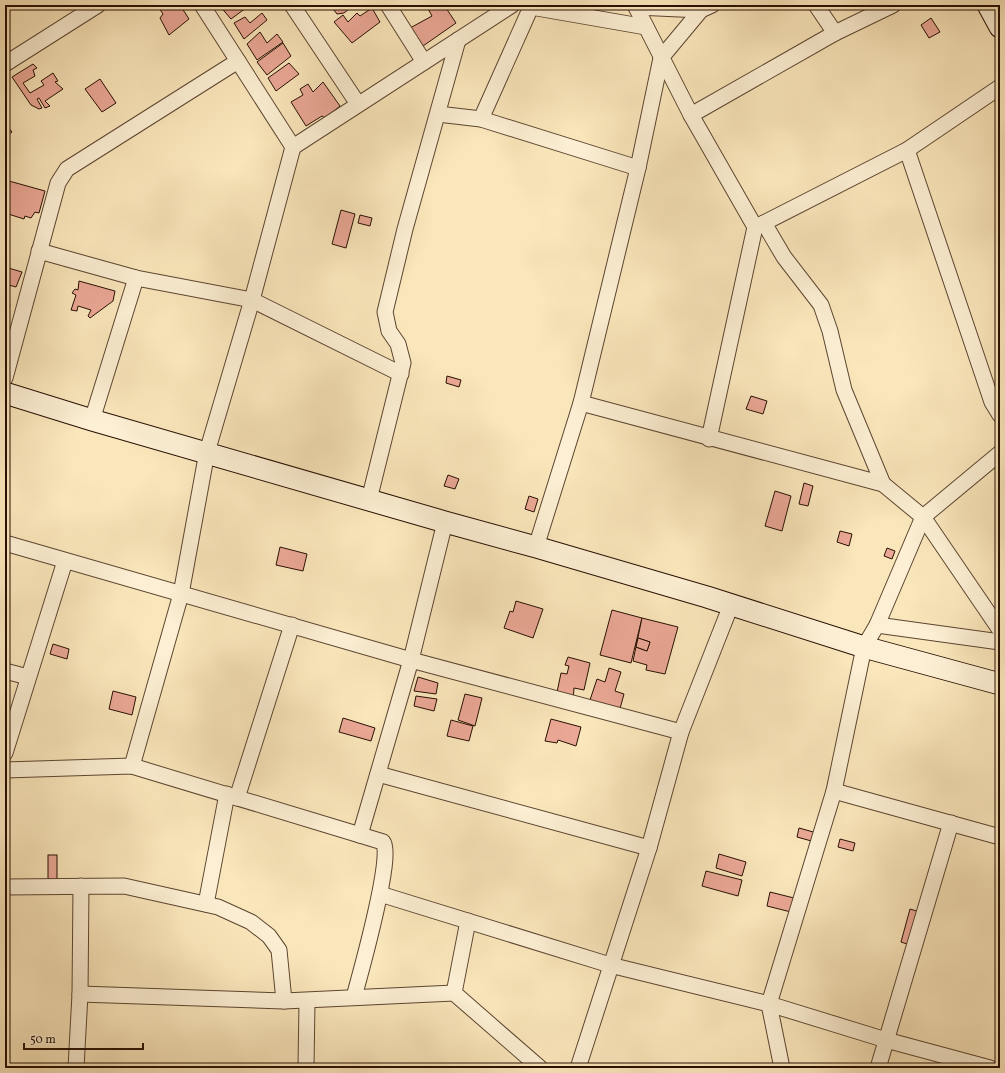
<svg xmlns="http://www.w3.org/2000/svg" width="1005" height="1073" viewBox="0 0 1005 1073" font-family="Vollkorn,serif">
<style>
.building{fill:#eba896;stroke:#270f02;fill-rule:evenodd}
.lines{fill:none;stroke-linecap:round;stroke-linejoin:round}
.street-casing{stroke:#5c4530;stroke-width:17}
.secondary-casing{stroke:#270f02;stroke-width:23}
.street{stroke:#fcefd3;stroke-width:15}
.secondary{stroke:#fcefd3;stroke-width:21}
</style>
<rect width="100%" height="100%" fill="#fae6bb"/>
<filter id="stains"><feTurbulence type="fractalNoise" baseFrequency=".005" numOctaves="4"/><feColorMatrix values="0 0 0 0 .2 0 0 0 0 .09 0 0 0 0 .02 0 0 0 .5 -.17"/></filter>
<radialGradient id="worn" r=".72"><stop offset=".6" stop-color="#630" stop-opacity="0"/><stop offset="1" stop-color="#630" stop-opacity=".3"/></radialGradient>
<g class="building">
<path d="M157,5H180L189,19L169,35L160,18L163,14Z"/>
<path d="M219,5H250L231,19Z"/>
<path d="M330,5H346L349,9L344,13L337,14Z"/>
<path d="M426,5H444L456,23L423,46L410,28L432,16Z"/>
<path d="M372,8L380,22L352,43L334,22L343,15L348,22L357,13L360,16Z"/>
<path d="M262,13L267,20L244,39L234,23L245,17L250,23Z"/>
<path d="M931,18L940,32L929,38L921,25Z"/>
<path d="M260,32L267,43L277,34L283,42L257,60L247,44Z"/>
<path d="M283,43L291,56L267,75L257,62Z"/>
<path d="M289,63L299,74L276,91L268,78Z"/>
<path d="M33,64L37,68L33,70L35,76L23,83L30,93L44,85L41,81L53,73L58,81L55,82L63,89L45,101L50,106L45,108L39,98L37,99L42,108L39,109L31,105L12,77Z"/>
<path d="M100,79L116,103L102,112L85,89Z"/>
<path d="M323,82L340,106L325,118L322,116L306,126L291,102L303,95L300,89L308,84L313,92Z"/>
<path d="M5,123L12,132L5,137Z"/>
<path d="M9,181L45,191L39,213L35,212L31,218L25,216L24,219L5,213V194Z"/>
<path d="M341,210L355,214L346,248L332,244Z"/>
<path d="M360,215L372,218L370,226L358,223Z"/>
<path d="M5,267L22,272L16,287L5,284Z"/>
<path d="M79,281L115,291L113,301L90,318L88,316L91,310L78,306L77,311L71,310L76,295L72,293L75,289L78,290Z"/>
<path d="M5,305H10L5,321Z"/>
<path d="M447,376L461,380L459,387L446,383Z"/>
<path d="M751,396L767,401L763,414L746,409Z"/>
<path d="M448,475L459,479L455,489L444,486Z"/>
<path d="M804,483L813,486L808,506L799,504Z"/>
<path d="M775,491L791,496L782,531L765,526Z"/>
<path d="M529,496L538,499L534,512L525,509Z"/>
<path d="M840,531L852,534L849,546L837,542Z"/>
<path d="M280,547L307,554L303,571L276,565Z"/>
<path d="M887,548L895,551L892,559L884,556Z"/>
<path d="M516,601L543,609L533,638L504,628L510,611L513,612Z"/>
<path d="M612,610L642,618L631,663L600,655Z"/>
<path d="M642,618L678,627L665,674L646,670L647,665L633,661ZM638,638L650,642L647,651L636,647Z"/>
<path d="M638,638L650,642L647,651L636,647Z"/>
<path d="M53,644L69,649L67,659L50,654Z"/>
<path d="M568,657L590,663L584,690L574,688L573,702L556,697L561,673L567,674L569,666L565,665Z"/>
<path d="M609,668L621,672L615,691L624,694L618,716L588,706L597,679L605,682Z"/>
<path d="M418,677L438,683L436,694L414,691Z"/>
<path d="M113,691L136,697L132,715L109,709Z"/>
<path d="M465,694L482,698L475,726L458,720Z"/>
<path d="M416,696L437,699L434,711L414,706Z"/>
<path d="M343,718L375,728L371,741L339,732Z"/>
<path d="M551,719L581,727L576,746L558,740L557,743L545,741Z"/>
<path d="M451,720L473,726L469,741L447,736Z"/>
<path d="M799,828L817,833L815,842L797,837Z"/>
<path d="M840,839L855,843L853,851L838,847Z"/>
<path d="M719,854L746,862L742,876L716,868Z"/>
<rect x="48" y="855" width="9" height="24"/>
<path d="M706,871L742,880L738,896L702,886Z"/>
<path d="M770,892L798,899L795,913L767,906Z"/>
<path d="M910,909L923,913L913,946L901,942Z"/>
</g>
<g class="lines">
<defs>
<g id="street">
<path d="M292,5L358,104"/>
<path d="M388,5L424,62"/>
<path d="M529,5L531,7L646,27"/>
<path d="M635,5L691,115L755,227L709,439"/>
<path d="M816,5L835,33"/>
<path d="M636,7L701,10"/>
<path d="M5,64L98,5"/>
<path d="M438,114L481,119L638,168"/>
<path d="M691,115L835,33L893,5"/>
<path d="M481,119L531,7"/>
<path d="M293,147L512,5"/>
<path d="M907,150L992,402L1000,415"/>
<path d="M764,223L784,257L821,305L830,331L844,390L883,484"/>
<path d="M756,227L907,150L1000,87"/>
<path d="M39,251L136,278L252,300L401,374"/>
<path d="M5,378L58,183L67,169L238,61"/>
<path d="M581,403L883,484L923,517L1000,630"/>
<path d="M92,420L136,278"/>
<path d="M369,500L403,363L398,344L389,331L385,312L405,229L458,40"/>
<path d="M5,543L411,660L681,732"/>
<path d="M536,547L581,403L638,168L661,58L701,10L712,5"/>
<path d="M877,625L1000,642"/>
<path d="M5,671L28,677"/>
<path d="M5,753L65,561"/>
<path d="M132,766L181,594L207,452L252,300L293,147L202,5"/>
<path d="M5,770L132,766L360,835"/>
<path d="M378,774L649,848"/>
<path d="M834,791L1000,837"/>
<path d="M237,798L292,625"/>
<path d="M5,887L124,886L218,907L251,922L269,936L279,950L284,1001"/>
<path d="M380,894L610,965L769,1004L886,1040L990,1068"/>
<path d="M206,904L227,794"/>
<path d="M468,921L454,993L540,1068"/>
<path d="M80,994L284,1001L454,993"/>
<path d="M354,997C360,975 394,854 383,842L360,835L411,660L445,522"/>
<path d="M76,1068L80,994L81,886"/>
<path d="M306,1068L307,1001"/>
<path d="M578,1068L649,848L681,732L731,605"/>
<path d="M782,1068L769,1004L834,791L864,647L877,625L923,517L1000,453"/>
<path d="M878,1068L951,823"/>
</g>
<g id="secondary">
<path d="M988,5L1000,27"/>
<path d="M5,393L92,420L445,522L536,547L707,597L864,647L1000,684"/>
</g>
</defs>
<use href="#street" class="street-casing"/>
<use href="#secondary" class="secondary-casing"/>
<use href="#street" class="street"/>
<use href="#secondary" class="secondary"/>
</g>
<rect width="1005" height="1073" fill="none" stroke="#fae6bb" stroke-width="20"/>
<rect x="6" y="6" width="993" height="1061" fill="none" stroke="#270f02" stroke-width="2"/>
<rect x="10" y="10" width="985" height="1053" fill="none" stroke="#270f02"/>
<path d="M24 1043v6h119v-6" fill="none" stroke="#270f02" stroke-width="2"/>
<text x="30" y="1043" font-size="12" fill="#270f02" stroke="#fcefd3" stroke-width="3" paint-order="stroke">50 m</text>
<rect width="100%" height="100%" filter="url(#stains)"/>
<rect width="100%" height="100%" fill="url(#worn)"/>
</svg>
